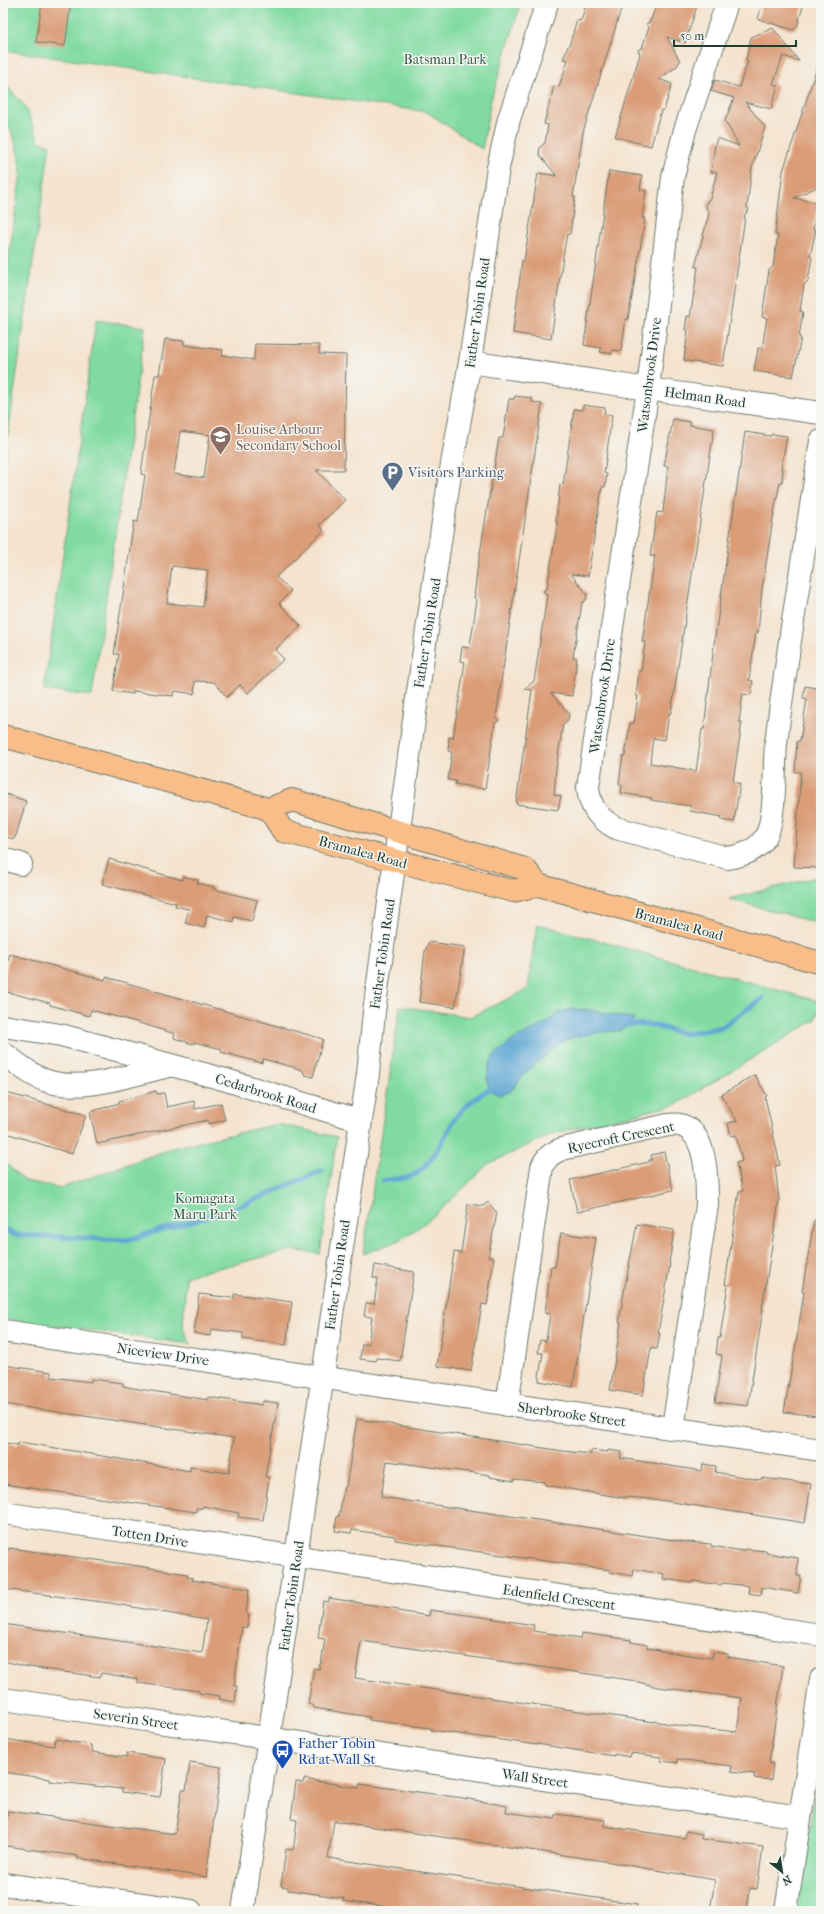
<svg xmlns="http://www.w3.org/2000/svg" width="824" height="1914" viewBox="0 0 824 1914" font-family="'IM FELL French Canon',serif">
<style>
.green{fill:#81dba1;stroke:#508c6a}
.water{fill:#5ba6d3;stroke:#3d7284}
.lines{fill:none;stroke-linecap:round;stroke-linejoin:round}
.stream{stroke:#5ba6d3;stroke-width:5}
.building{fill:#da9d78;fill-rule:evenodd}
.minor-casing{stroke:#6a776a;stroke-width:24}
.major-casing{stroke:#6a776a;stroke-width:24}
.minor{stroke:#fff;stroke-width:22}
.major{stroke:#f8bd89;stroke-width:22}
.labels{text-anchor:middle;stroke-width:3;stroke-linejoin:round;paint-order:stroke}
.park-label{font-size:14px;fill:#335d4a;stroke:#f6f6f2}
.street-label{font-size:14px;fill:#1f3d34;stroke:#f6f6f2}
.education-label{font-size:14px;fill:#785e54;stroke:#f6f6f2;text-anchor:start}
.service-label{font-size:14px;fill:#4e5e75;stroke:#f6f6f2;text-anchor:start}
.transit-label{font-size:14px;fill:#164399;stroke:#f6f6f2;text-anchor:start}
</style>
<rect width="100%" height="100%" fill="#f6f6f2"/>
<filter id="ink" filterUnits="userSpaceOnUse"><feTurbulence type="fractalNoise" baseFrequency=".025" numOctaves="2"/><feDisplacementMap in="SourceGraphic" scale="8" xChannelSelector="R" yChannelSelector="G"/><feConvolveMatrix kernelMatrix="1 2 1 2 8 2 1 2 1" color-interpolation-filters="sRGB"/></filter>
<filter id="wash" filterUnits="userSpaceOnUse"><feTurbulence type="fractalNoise" baseFrequency=".012" numOctaves="4" result="noise"/><feDisplacementMap in="SourceGraphic" scale="16" xChannelSelector="R" yChannelSelector="G"/><feGaussianBlur stdDeviation="0.9" result="paint"/><feColorMatrix in="noise" values="0 0 0 0 0 0 0 0 0 0 0 0 0 0 0 0 0 1.4 0 .05"/><feComposite in="paint" operator="in"/></filter>
<g filter="url(#wash)">
<rect width="100%" height="100%" fill="#f4e3ce"/>
<g class="green">
<path d="M3,3H521L491,100L482,149L427,112L3,50Z"/>
<path d="M3,82L25,106L39,141L50,145L3,468V299L21,172L17,148L12,132L3,118Z"/>
<path d="M3,167H8L3,211Z"/>
<path d="M96,320L145,327L92,696L44,690Z"/>
<path d="M821,876V924L729,899Z"/>
<path d="M538,924L821,1002L815,1020L675,1105L555,1133L488,1164L444,1207L421,1226L400,1240L363,1254L400,1006L470,1017L528,989L534,942Z"/>
<path d="M277,1124L337,1137L320,1254L292,1250L186,1276L183,1327L190,1344L3,1319V1161L25,1181L61,1188L173,1148Z"/>
<path d="M821,1752V1911H797Z"/>
</g>
<path class="water" d="M572,1009L589,1010L635,1019L620,1031L600,1032L570,1038L559,1044L527,1071L510,1092L501,1095L494,1093L489,1089L487,1079L489,1065L494,1055L513,1040L548,1022L559,1012Z"/>
<g class="lines">
<g class="stream">
<path d="M623,1025L648,1024L686,1034L722,1027L763,998"/>
<path d="M383,1181C392,1179 406,1179 414,1175C434,1163 442,1140 454,1120C463,1106 479,1095 494,1086"/>
<path d="M3,1229L16,1235L127,1240L230,1210L322,1171"/>
</g>
</g>
<g id="blocks">
<g class="building">
<path d="M42,3H71L65,46L36,42Z"/>
<path d="M586,3H623L583,132L573,197H575L570,234H567L564,250L551,339L513,333L522,260L524,261L538,173L557,176L539,154L540,147L545,143L548,125L544,124L554,86L559,87L568,60L563,59L568,46H569L577,20L580,21L582,18Z"/>
<path d="M657,3H689L697,6L685,43L667,37L680,61L677,66L659,79L672,84L664,110H661L651,146L615,137L640,54L638,50L642,48L649,27L646,24L650,22Z"/>
<path d="M762,3H804L797,27L793,30L758,19Z"/>
<path d="M773,28L799,61L783,56L773,84L778,86L771,109L745,102L765,127L752,168L747,207L749,210L745,214L744,224L723,366L693,362L684,360L688,330H685L687,316L690,317L698,267H695L709,213L706,207L707,201L710,199L717,172H711L715,145L717,138L739,146L725,121L734,98L711,91L715,80L739,87L748,61L746,60L751,37Z"/>
<path d="M818,65H821V185L794,198L819,203L813,229L816,230L810,256L812,257L808,281L804,284L800,311L803,312L799,337L801,338L793,377L754,371L758,348L762,349L767,318L762,317L769,270L773,267L778,235H775L783,171Z"/>
<path d="M609,171L642,176L640,190H646L642,218H645L643,232L628,319H626L621,351L613,350L612,354L600,352L601,348L584,345Z"/>
<path d="M165,339L184,341V345L223,350L222,355L254,360L255,344L319,345V354L346,355L344,470H316L345,500L319,525L324,530L276,577L291,591L279,603L301,626L275,650L284,659L248,693L240,685L227,697L214,682L195,681L194,694L174,691L173,696L134,691L133,694L113,691L119,654H114L134,521L138,522L145,475L141,474L155,375H159ZM180,431L210,435L204,478L174,474ZM172,566L208,570L203,607L167,603Z"/>
<path d="M515,396L532,398V402L542,404L496,717L499,721L495,723L485,789L455,784L456,781L448,780L452,752L448,751L449,737L453,738L465,662L460,661L462,647L469,648L472,634L477,599L474,598L477,571L499,438H503L509,399H514Z"/>
<path d="M583,405L605,408L604,414L612,415L604,473L607,474L605,487H602L588,576L571,574L587,594L586,600L582,603L573,657L577,658L572,696L551,693L569,714L568,720L563,724L556,768L554,795L561,796L558,810L516,804L532,690L524,689L534,681L535,675L547,595L543,591L547,589L557,526V522H556L560,484L563,485L574,409L583,410Z"/>
<path d="M673,419L690,422V425L714,429L671,713H669L665,740L653,738L650,763L696,771L702,729H704L714,644L745,432L771,436L772,434L787,436L781,469H783L782,482H780L774,512L762,589L758,633L756,632L749,680L753,681L751,695L743,694L739,722H742L733,782L740,784L734,822L721,820L722,817L690,811L691,806L651,800L652,798L621,793L622,785L619,784L623,755L625,756L630,723H634L638,696H636L639,671H641L645,642H642L655,556H650L657,512L663,513L668,466H664Z"/>
<path d="M805,686L821,689V868L794,867L801,772H795L797,741H800L807,699L803,698Z"/>
<path d="M3,793L26,801L16,836H15L14,839L3,836Z"/>
<path d="M109,859L182,880L183,876L198,880L197,883L214,887L213,889L257,900L252,921L234,917L233,922L207,915L204,928L185,923L189,909L175,906L176,903L102,884Z"/>
<path d="M429,942L465,947L455,1007L419,1002L425,951Z"/>
<path d="M10,954L105,980L106,977L323,1039L313,1077L305,1075L302,1070L289,1066L263,1059L262,1063L221,1052L222,1049L194,1042L193,1044L174,1038L175,1034L133,1021L91,1010L89,1016L50,1005V1003L3,991V981Z"/>
<path d="M755,1075L767,1096L765,1097L780,1165L775,1166L779,1200L762,1309H763L748,1406L715,1402L722,1355L716,1354L718,1338H720L728,1285H725L739,1191H743L736,1163L742,1161L736,1135L731,1136L728,1123L737,1121L721,1095Z"/>
<path d="M156,1091L157,1094L164,1093L167,1107L194,1101L195,1109L221,1103L225,1120L208,1124V1120L97,1144L90,1112L119,1103V1101Z"/>
<path d="M3,1092L86,1115L72,1154L3,1132Z"/>
<path d="M664,1152L673,1190L577,1212L570,1180L649,1162V1160H652L651,1155Z"/>
<path d="M488,1202L497,1213L488,1257L494,1258L487,1305L482,1304L471,1371L437,1366L454,1252L461,1253L468,1204L483,1206Z"/>
<path d="M814,1220L821,1221V1390L817,1416L784,1412L797,1337L804,1292H802Z"/>
<path d="M637,1224L674,1230L669,1264H670L658,1333H660L657,1349L651,1348L643,1395L610,1390L621,1323L619,1322L624,1292Z"/>
<path d="M561,1233L596,1238L573,1387L539,1381V1376L543,1353H538L540,1340L546,1341L550,1314L545,1313L551,1266L555,1267Z"/>
<path d="M375,1265L414,1272L400,1361L377,1358L376,1361L360,1359L362,1344L368,1345L372,1317L364,1316L366,1303L374,1304L378,1278H373Z"/>
<path d="M199,1294L234,1298V1294L292,1302L286,1345L243,1339V1333L211,1329L210,1336L194,1333Z"/>
<path d="M3,1365L51,1372V1377L91,1382V1379L123,1383V1386L133,1388L208,1400V1397L262,1405L263,1401L278,1403L265,1477H269L263,1520L238,1517L239,1513L203,1506L202,1508H196V1512L3,1484V1445H5L6,1443L18,1445L19,1442L38,1445L190,1471V1467L229,1473L234,1438L3,1404Z"/>
<path d="M357,1419L563,1451L591,1454V1450L608,1452V1450L622,1452L620,1458L702,1471L703,1464L716,1466L715,1472L761,1480L762,1478L811,1484L805,1523L653,1499L625,1497V1498L545,1485V1482L514,1479V1481L490,1477V1475L387,1461L381,1497L687,1542L711,1544V1546L743,1551L744,1549L766,1551V1553L798,1558L797,1576H801L798,1593L762,1587L761,1595L748,1593L749,1586L722,1583L721,1585L693,1581V1583L677,1581L663,1579L664,1574L634,1569L633,1576L610,1572V1570L395,1540V1536L352,1530L351,1533L335,1531L337,1516H339L344,1487H346Z"/>
<path d="M9,1548L132,1565L187,1574V1577L193,1578L192,1580L249,1589L246,1615H249L247,1628L242,1627L234,1686H237L235,1702L219,1699L220,1696L199,1693V1691L138,1683V1679L101,1673L100,1677L29,1667L3,1661V1624L202,1653L207,1620L110,1603L3,1589V1549L9,1550Z"/>
<path d="M329,1598L398,1609V1611L429,1616L430,1610L489,1618L534,1625L533,1631L581,1638L582,1633L631,1640V1642L647,1645V1648L660,1650V1651L712,1658L713,1652L728,1654V1657L783,1666L769,1763L773,1764L771,1780L754,1778L755,1774L731,1771L732,1766L677,1759V1763L661,1761V1757L631,1753L630,1757L614,1754V1756L537,1744V1745L431,1730V1728L369,1720L370,1717L314,1708V1706L308,1704L314,1668L319,1669L320,1664H321L325,1639L318,1638L323,1601L329,1602ZM361,1641L630,1680L658,1687L742,1698L737,1732L682,1726L654,1721V1722L355,1678Z"/>
<path d="M3,1739L54,1746L55,1739L91,1745V1749L93,1750L92,1752L126,1757L127,1753L166,1759L160,1797L122,1792V1789L50,1781V1779L3,1772Z"/>
<path d="M190,1762L221,1767L206,1877L77,1858L78,1856L6,1846L7,1842L4,1841L8,1811L175,1834L182,1790H186Z"/>
<path d="M304,1779L359,1788V1784L463,1798L507,1806L506,1812L555,1819L556,1814L605,1820L604,1826L671,1836L685,1838L686,1831L702,1834L701,1839L763,1847L757,1889L750,1888L747,1911H710L715,1880L604,1861L334,1821L328,1858L637,1904L636,1911H403L404,1909L343,1901L344,1898L288,1890V1887L281,1886L286,1849L293,1850L294,1845L297,1820L291,1819L296,1782L303,1783Z"/>
</g>
</g>
</g>
<g filter="url(#ink)">
<use href="#blocks" fill-opacity="0" stroke="#6a776a" stroke-width="1"/>
<g class="lines">
<defs>
<g id="minor">
<path d="M727,3L685,130L673,177L648,389L588,787C590,808 598,818 616,828L728,858C744,855 757,851 766,836C776,817 774,767 776,743C788,642 806,542 821,441"/>
<path d="M470,362L648,389L821,413"/>
<path d="M3,859L21,864"/>
<path d="M3,1026L61,1035L226,1080L331,1112L360,1120"/>
<path d="M3,1053C17,1063 31,1076 47,1081C83,1093 133,1074 169,1066"/>
<path d="M3,1331L821,1450"/>
<path d="M507,1405L542,1167C546,1157 552,1153 562,1149L668,1125C671,1125 676,1124 680,1125C708,1132 707,1182 707,1205L673,1428"/>
<path d="M3,1513L821,1635"/>
<path d="M3,1699L800,1817"/>
<path d="M3,1884L191,1911"/>
<path d="M243,1911L368,1074L374,1012L417,698L449,481L470,362L498,168L509,119L547,3"/>
<path d="M786,1911L821,1679"/>
</g>
<g id="major">
<path d="M3,736L269,809L292,800L525,869L538,885"/>
<path d="M269,809L283,831L513,891L538,885L821,963"/>
</g>
</defs>
<use href="#minor" class="minor-casing"/>
<use href="#major" class="major-casing"/>
<use href="#minor" class="minor"/>
<use href="#major" class="major"/>
</g>
</g>
<defs>
<symbol id="school-pin" viewBox="-11 -11 22 30"><path d="M0 17L-7.5 6A9.5 9.5 0 1 1 7.5 6Z" fill="#8d6e63" stroke="#f6f6f2"/><path d="M0-5L7-2L0 1L-7-2ZM-4 1L0 2.5L4 1V4Q0 6-4 4Z" fill="#fff"/></symbol>
<symbol id="parking-pin" viewBox="-11 -11 22 30"><path d="M0 17L-7.5 6A9.5 9.5 0 1 1 7.5 6Z" fill="#5c6f8a" stroke="#f6f6f2"/><path d="M-3.5-5.5H1a3.5 3.5 0 0 1 0 7H-1V5.5H-3.5ZM-1-3.4V-.6H.8a1.4 1.4 0 0 0 0-2.8Z" fill="#fff"/></symbol>
<symbol id="bus-pin" viewBox="-11 -11 22 30"><path d="M0 17L-7.5 6A9.5 9.5 0 1 1 7.5 6Z" fill="#1a4fb4" stroke="#f6f6f2"/><path d="M-5-6H5V4H4V6H2V4H-2V6H-4V4H-5ZM-3.5-4V0h7V-4ZM-3.5 1.2v1.5H-2V1.2ZM2 1.2v1.5H3.5V1.2Z" fill="#fff"/></symbol>
</defs>
<g fill-rule="evenodd">
<use href="#school-pin" x="208" y="424" width="25" height="34"/>
<use href="#parking-pin" x="380" y="460" width="25" height="34"/>
<use href="#bus-pin" x="270" y="1738" width="25" height="34"/>
</g>
<g class="labels">
<g class="park-label">
<text x="445" y="64">Batsman Park</text>
<text x="205" y="1203">Komagata<tspan x="205" dy="16">Maru Park</tspan></text>
</g>
<g class="street-label">
<text transform="translate(477 313) rotate(-82)" y="5">Father Tobin Road</text>
<text transform="translate(649 375) rotate(-83)" y="5">Watsonbrook Drive</text>
<text transform="translate(705 397) rotate(8)" y="5">Helman Road</text>
<text transform="translate(427 633) rotate(-81)" y="5">Father Tobin Road</text>
<text transform="translate(602 696) rotate(-82)" y="5">Watsonbrook Drive</text>
<text transform="translate(363 852) rotate(15)" y="5">Bramalea Road</text>
<text transform="translate(679 924) rotate(15)" y="5">Bramalea Road</text>
<text transform="translate(382 954) rotate(-82)" y="5">Father Tobin Road</text>
<text transform="translate(266 1093) rotate(17)" y="5">Cedarbrook Road</text>
<text transform="translate(621 1137) rotate(-12)" y="5">Ryecroft Crescent</text>
<text transform="translate(337 1275) rotate(-82)" y="5">Father Tobin Road</text>
<text transform="translate(163 1354) rotate(8)" y="5">Niceview Drive</text>
<text transform="translate(572 1414) rotate(8)" y="5">Sherbrooke Street</text>
<text transform="translate(150 1536) rotate(9)" y="5">Totten Drive</text>
<text transform="translate(291 1596) rotate(-82)" y="5">Father Tobin Road</text>
<text transform="translate(559 1597) rotate(8)" y="5">Edenfield Crescent</text>
<text transform="translate(136 1719) rotate(8)" y="5">Severin Street</text>
<text transform="translate(535 1778) rotate(8)" y="5">Wall Street</text>
</g>
<g class="education-label">
<text x="236" y="434">Louise Arbour<tspan x="236" dy="16">Secondary School</tspan></text>
</g>
<g class="service-label">
<text x="408" y="477">Visitors Parking</text>
</g>
<g class="transit-label">
<text x="298" y="1748">Father Tobin<tspan x="298" dy="16">Rd at Wall St</tspan></text>
</g>
</g>
<rect width="824" height="1914" fill="none" stroke="#f6f6f2" stroke-width="16"/>
<g transform="translate(782 1872) rotate(150)" stroke="#f6f6f2" stroke-width="3" paint-order="stroke">
<path d="M0-3L7 15L0 10L-7 15Z" fill="#1f3d34"/>
<text y="-6" font-size="11" font-weight="bold" text-anchor="middle" fill="#1f3d34">N</text>
</g>
<path d="M674 40v6h122v-6" fill="none" stroke="#1f3d34" stroke-width="2"/>
<text x="680" y="40" font-size="12" fill="#1f3d34" stroke="#f6f6f2" stroke-width="3" paint-order="stroke">50 m</text>
</svg>
